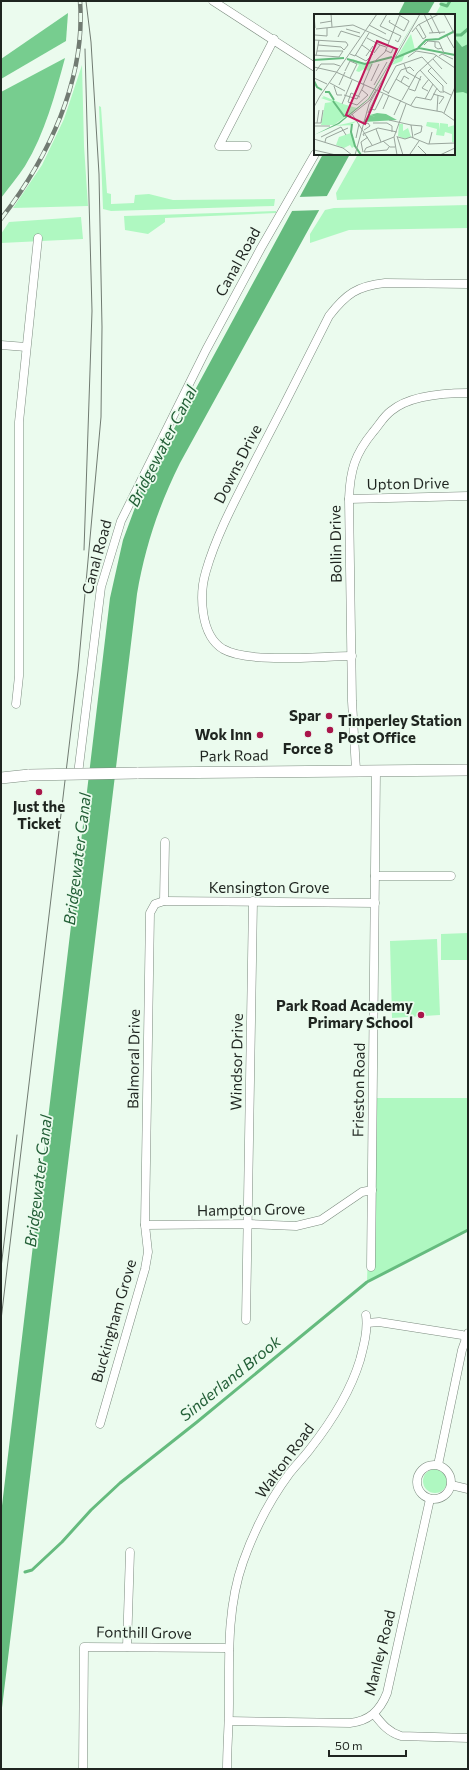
<svg xmlns="http://www.w3.org/2000/svg" width="469" height="1770" viewBox="0 0 469 1770" font-family="Commissioner,sans-serif">
<style>
.green{fill:#aff8c1}
.forest{fill:#77cd8f}
.water{fill:#65bb7e}
.pier{fill:#ebfbee}
.lines{fill:none;stroke-linecap:round;stroke-linejoin:round}
.stream{stroke:#65bb7e;stroke-width:3}
.minor-casing{stroke:#7c8b7f;stroke-width:9}
.secondary-casing{stroke:#7c8b7f;stroke-width:12}
.minor{stroke:#fff;stroke-width:8}
.secondary{stroke:#fff;stroke-width:11}
.tram{stroke:#717b72;stroke-width:1}
.rail-casing{stroke:#717b72;stroke-width:4.5}
.rail{stroke:#ebfbee;stroke-width:3;stroke-dasharray:9;stroke-linecap:butt}
.secondary-bridge-casing{stroke:#7c8b7f;stroke-width:12;stroke-linecap:butt}
.secondary-bridge{stroke:#fff;stroke-width:11}
.poi-dot{fill:#a9154a;stroke:#ebfbee;stroke-width:1.5}
.labels{text-anchor:middle;stroke-width:3.5;stroke-linejoin:round;paint-order:stroke}
.street-label{font-size:15px;fill:#1f2520;stroke:#ebfbee}
.poi-label{font-size:15px;font-weight:bold;fill:#1f2520;stroke:#ebfbee;text-anchor:end}
.water-label{font-size:16px;font-style:italic;fill:#235f37;stroke:#ebfbee}
.inset-river{fill:none;stroke:#65bb7e;stroke-width:2}
.inset-road{fill:none;stroke:#99a59c;stroke-width:1}
.view{fill:#c2185b;fill-opacity:0.15;stroke:#c2185b;stroke-width:2}
.inset-edge{fill:none;stroke:#1f2520;stroke-width:2}
</style>
<rect width="100%" height="100%" fill="#ebfbee"/>
<g class="green">
<path d="M443,1H468V196L337,200L336,193L358,154H454V15H435Z"/>
<path d="M82,65L84,146L88,206L13,208L42,165L64,119Z"/>
<path d="M99,106L101,107L107,193L111,194V204L134,203L135,195L149,194L173,200L275,199L274,206L111,211L103,209Z"/>
<path d="M468,205V228L349,230L310,243V234L325,210L334,208Z"/>
<path d="M276,211V213L165,218V222L148,234L125,230L124,216Z"/>
<path d="M81,217L83,239L1,243V234L9,222Z"/>
<path d="M468,933V960H441V934Z"/>
<path d="M437,939L440,1015L392,1018L390,941Z"/>
<path d="M373,1098H468V1230L367,1282Z"/>
<circle cx="435" cy="1481" r="12"/>
</g>
<g class="forest">
<path d="M68,13L66,41L1,79V59Z"/>
<path d="M65,58C55,95 45,133 25,166C18,177 9,187 1,198V92Z"/>
</g>
<g class="water">
<path d="M405,1H435L427,15H398Z"/>
<path d="M454,37L462,47L468,44V94L463,92L454,93Z"/>
<path d="M323,154H350L180,463C159,505 145,547 137,594L1,1716V1514L110,598L123,540L143,486Z"/>
</g>
<path class="pier" d="M329,196L322,210L290,211L297,197Z"/>
<g class="lines">
<g class="stream">
<path d="M441,4L447,6L450,1"/>
<path d="M454,35H461L468,29"/>
<path d="M25,1572L32,1570L62,1542L91,1510L120,1483L197,1422L367,1282L468,1230"/>
</g>
<defs>
<g id="minor">
<path d="M213,1L315,67"/>
<path d="M247,146H219L274,39"/>
<path d="M1,345L26,347"/>
<path d="M349,499L468,496"/>
<path d="M352,656C320,656 249,664 223,649C200,635 199,594 206,571C217,533 237,497 255,461C280,413 305,364 329,316C346,294 357,286 385,283L468,284"/>
<path d="M16,704L19,676V422L38,238"/>
<path d="M356,770L352,701L349,499C350,470 355,454 373,432C379,425 384,416 391,411C410,395 445,393 468,393"/>
<path d="M78,774L101,587L121,521L206,350L261,248L315,154"/>
<path d="M375,876H451"/>
<path d="M164,901L165,842"/>
<path d="M145,1225L249,1224L296,1226L321,1220L362,1192L372,1190"/>
<path d="M371,1267L376,771"/>
<path d="M246,1320L253,901"/>
<path d="M367,1323L379,1322L462,1335L466,1338"/>
<path d="M100,1424L145,1269L148,1252L145,1225L150,913L155,904L164,901L375,903"/>
<circle cx="434" cy="1482" r="17"/>
<path d="M438,1465L462,1350L468,1333"/>
<path d="M451,1485L468,1489"/>
<path d="M127,1647L130,1552"/>
<path d="M374,1714C382,1724 388,1732 401,1736L468,1738"/>
<path d="M229,1721L350,1723C369,1721 380,1711 387,1693L430,1499"/>
<path d="M83,1769L84,1647L225,1648L229,1650"/>
<path d="M227,1769C227,1747 229,1725 229,1703C229,1656 227,1607 243,1562C254,1531 269,1501 289,1474C296,1465 304,1457 310,1449C332,1421 350,1393 360,1360C364,1345 368,1330 366,1315"/>
</g>
<g id="secondary">
<path d="M137,773L468,770"/>
<path d="M1,778L29,775"/>
</g>
</defs>
<use href="#minor" class="minor-casing"/>
<use href="#secondary" class="secondary-casing"/>
<use href="#minor" class="minor"/>
<use href="#secondary" class="secondary"/>
<g class="tram">
<path d="M84,550L92,311L85,49"/>
<path d="M1,1268L17,1135"/>
<path d="M1,1320L78,671L101,417L102,327L99,174L91,42L86,1"/>
</g>
<defs>
<path id="rail" d="M1,219C48,158 86,80 80,1"/>
</defs>
<use href="#rail" class="rail-casing"/>
<use href="#rail" class="rail"/>
<defs>
<path id="secondary-bridge" d="M29,775L137,773"/>
</defs>
<use href="#secondary-bridge" class="secondary-bridge-casing"/>
<use href="#secondary-bridge" class="secondary-bridge"/>
</g>
<g class="poi-dot">
<circle cx="329" cy="716" r="4"/>
<circle cx="330" cy="730" r="4"/>
<circle cx="308" cy="734" r="4"/>
<circle cx="260" cy="735" r="4"/>
<circle cx="39" cy="792" r="4"/>
<circle cx="421" cy="1015" r="4"/>
</g>
<g class="labels">
<g class="street-label">
<text transform="translate(238 262) rotate(-61)" y="5">Canal Road</text>
<text transform="translate(238 464) rotate(-63)" y="5">Downs Drive</text>
<text transform="translate(408 484) rotate(-1)" y="5">Upton Drive</text>
<text transform="translate(336 544) rotate(-91)" y="5">Bollin Drive</text>
<text transform="translate(97 557) rotate(-75)" y="5">Canal Road</text>
<text transform="translate(234 756) rotate(-1)" y="5">Park Road</text>
<text x="269" y="893">Kensington Grove</text>
<text transform="translate(134 1059) rotate(-89)" y="5">Balmoral Drive</text>
<text transform="translate(237 1062) rotate(-89)" y="5">Windsor Drive</text>
<text transform="translate(359 1090) rotate(-89)" y="5">Frieston Road</text>
<text transform="translate(251 1210) rotate(-1)" y="5">Hampton Grove</text>
<text transform="translate(114 1321) rotate(-74)" y="5">Buckingham Grove</text>
<text transform="translate(285 1461) rotate(-54)" y="5">Walton Road</text>
<text transform="translate(144 1633) rotate(1)" y="5">Fonthill Grove</text>
<text transform="translate(380 1653) rotate(-76)" y="5">Manley Road</text>
</g>
<g class="poi-label">
<text x="321" y="721">Spar</text>
<text x="338" y="726" text-anchor="start">Timperley Station<tspan x="338" dy="17">Post Office</tspan></text>
<text x="252" y="740">Wok Inn</text>
<text x="308" y="754" text-anchor="middle">Force 8</text>
<text x="39" y="812" text-anchor="middle">Just the<tspan x="39" dy="17">Ticket</tspan></text>
<text x="413" y="1011">Park Road Academy<tspan x="413" dy="17">Primary School</tspan></text>
</g>
<g class="water-label">
<text transform="translate(162 446) rotate(-63)" y="6">Bridgewater Canal</text>
<text transform="translate(77 859) rotate(-83)" y="6">Bridgewater Canal</text>
<text transform="translate(38 1181) rotate(-83)" y="6">Bridgewater Canal</text>
<text transform="translate(230 1378) rotate(-39)" y="6">Sinderland Brook</text>
</g>
</g>
<g transform="translate(314 14)">
<rect width="141" height="141" fill="#ebfbee"/>
<path d="M97,20L101,36L91,40L88,47L78,51ZM39,45L51,50L59,49L55,57L50,55L45,58L42,57L45,51L36,46ZM7,81L29,90L43,94L20,111H7L11,89L18,88L7,84L10,83ZM43,107L38,110L37,116L41,132L38,134L36,131L30,134L22,131L25,123L37,119V116L38,111L21,112ZM113,108L125,109L126,116V109L134,110V113L141,111V128H138V120L131,118L130,122L122,121L123,115L112,112ZM85,110H89V117L94,114L97,123L91,125L84,122Z" fill="#aff8c1"/>
<path d="M63,99L72,100L83,106L49,108L55,101L62,103L56,101Z" fill="#77cd8f"/>
<path d="M105,0L55,85L25,110L0,121L24,109L54,85Z" fill="#65bb7e"/>
<path class="inset-river" d="M104,34L112,26L125,25L141,17M81,44L105,34L141,41M33,45L51,50L78,43M0,46L30,44M0,67L3,73L8,76M11,78H15L20,86M19,87L30,102H33M38,110L37,118L41,132L47,141"/>
<path class="inset-road" d="M0,0L1,14M17,0L18,13M73,0L66,12L87,22L84,28L81,26M110,0L119,19M116,0L126,20M130,0L141,21M76,6L75,8L90,17L95,7L85,1M6,9L18,7M105,10L112,23L109,25M55,11L72,20M102,14L109,25M2,15L39,11L75,27M32,15L46,19M98,18L104,11L125,0M115,19L131,18M1,21L13,22V14M133,22L140,34M24,23L27,17L46,23M53,24L66,31M0,26L32,28L34,31L30,36M121,28V33L124,35L128,34M4,31L27,33L30,36M48,31L59,39M110,31L114,27L125,28L130,39M71,36L77,39L80,33M3,37H29M60,39L66,31L72,33M36,40L41,42L55,19M0,41L25,43L29,37M41,41L52,47L59,40M2,42L5,26M52,42L59,32M125,42L128,40L139,45M94,43L102,37L120,40L141,54M119,45L128,55M60,48L71,38L86,0M90,50L93,58L107,66M0,53L22,58M118,53L114,57L129,72V77L137,81M106,56L126,78H130M2,57L7,50H20L26,52M31,57L36,47L43,50L36,64M22,58L100,93L128,98L141,107M0,64L13,70M82,65L95,73M57,67L65,50M87,68L90,62L95,65M16,69L31,77M25,71L31,58M49,71L58,50M60,71L73,48M20,72L23,81H28M95,75L101,77L107,62M114,77L108,74L115,65M75,79L69,76L82,52L108,43L133,70M74,80L87,56L96,53L100,57M119,80L130,83L125,90M30,81L43,85L50,71M6,82L63,0M46,83L37,79L34,88L43,91L54,81L48,76M111,85L119,70M88,86L103,59L123,41M28,90L38,66M97,91L102,83L117,86L123,74M0,93L6,82M57,95L61,96L69,80M69,95L75,81M123,97L124,81M54,99L63,80M130,99L141,73M38,100L58,131M80,101L87,86M36,102L56,86L62,76M75,106L97,111L99,124M1,109H7L9,96M3,109L5,96M59,109H73L78,112V118M97,111L108,112L107,118L100,121M0,112H16M64,114L83,118M62,115L67,128M50,116L56,112L54,109L51,110M50,122L49,120L64,114M83,122L89,141M7,123L27,113L32,121M84,123L91,125L97,123L114,130L141,129M42,124L45,110M0,125L29,134L38,141M69,127L76,133H81M11,128L12,124L34,114M115,130L118,118M104,132L113,141M0,136L22,141M49,138L47,128L54,123M50,138L52,134L80,123M50,138L73,136L75,133M96,140L105,127M41,141L55,90L106,0M83,141L80,123L92,90M126,141L141,134"/>
<path class="view" d="M63,27L83,35L51,110L32,101Z"/>
<rect width="141" height="141" class="inset-edge"/>
</g>
<rect width="469" height="1770" fill="none" stroke="#1f2520" stroke-width="4"/>
<path d="M329 1750v6h77v-6" fill="none" stroke="#1f2520" stroke-width="2"/>
<text x="335" y="1750" font-size="12" fill="#1f2520" stroke="#ebfbee" stroke-width="3" paint-order="stroke">50 m</text>
</svg>
